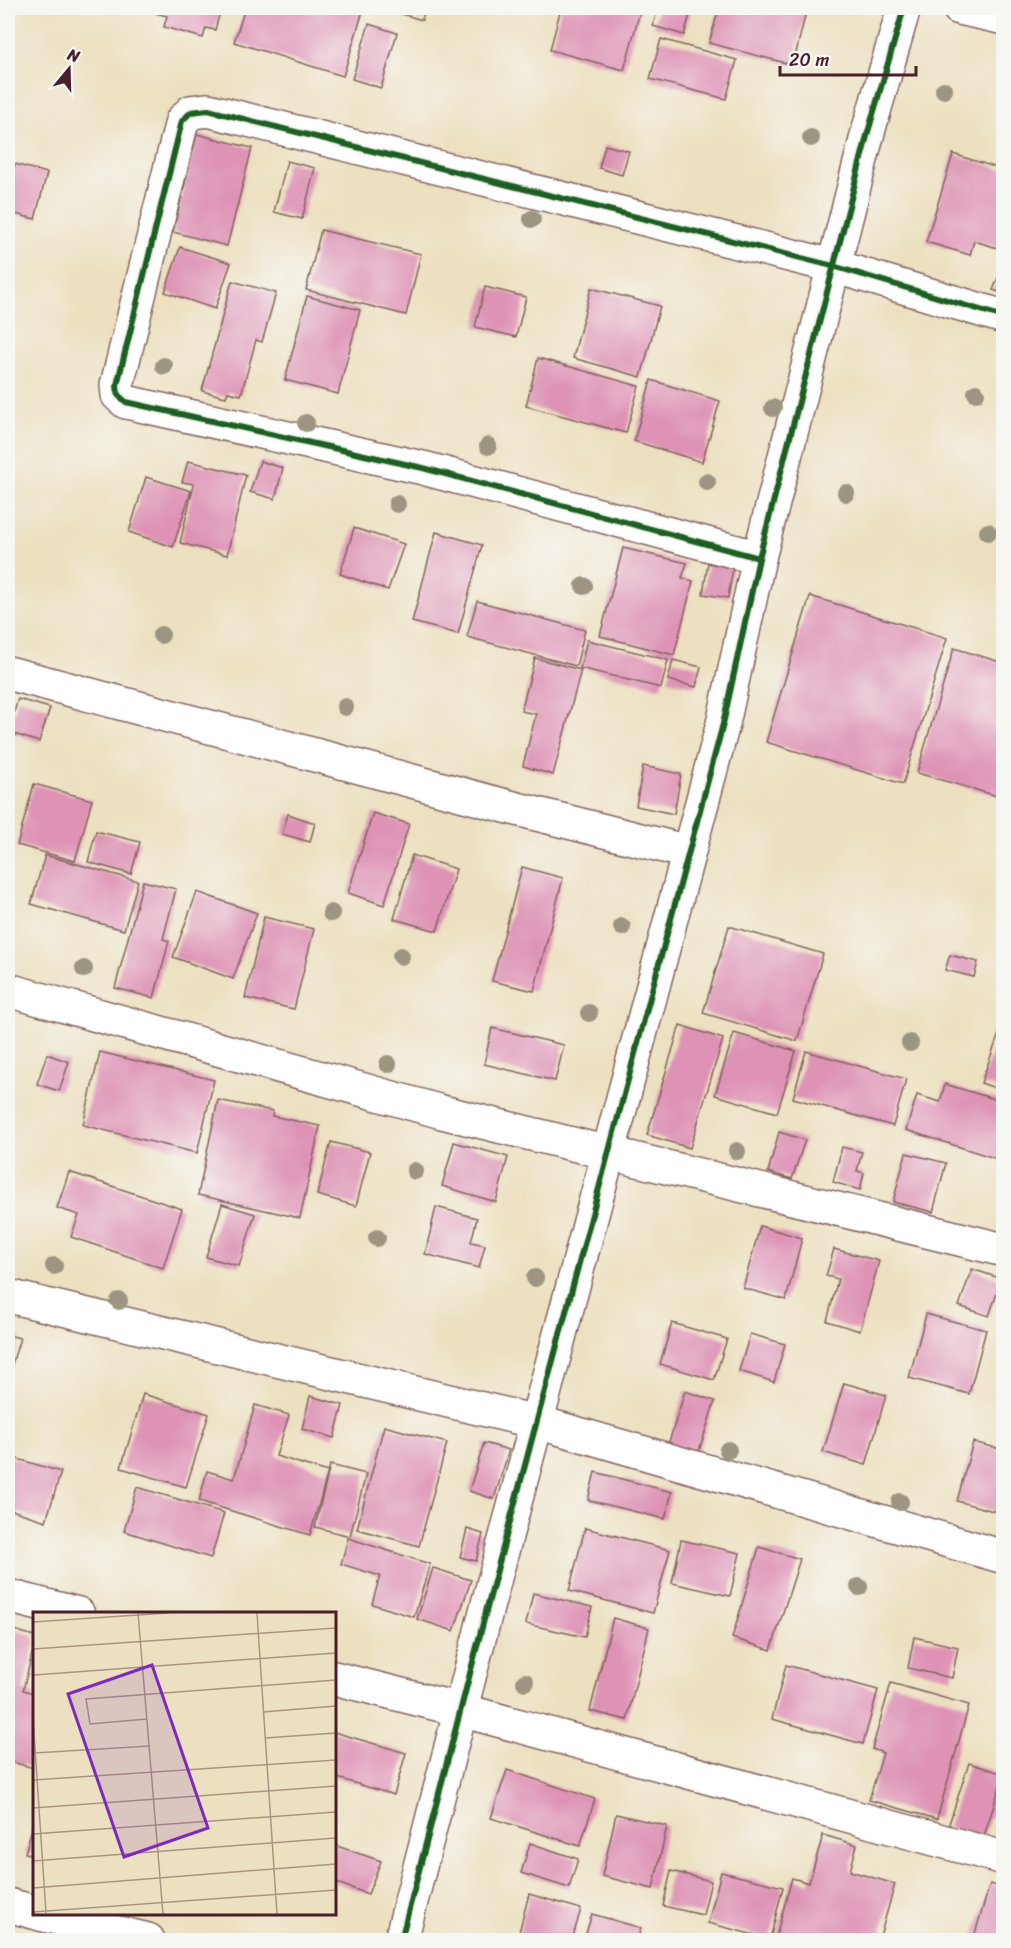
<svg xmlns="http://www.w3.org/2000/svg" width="1011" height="1948" viewBox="0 0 1011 1948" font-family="Sriracha,sans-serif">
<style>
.building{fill:#de93b5}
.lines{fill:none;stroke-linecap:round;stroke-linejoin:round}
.minor-casing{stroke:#83635f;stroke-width:36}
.minor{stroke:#fff;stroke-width:33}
.cycleway-casing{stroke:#f6f6f2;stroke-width:10}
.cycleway{stroke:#1b5e20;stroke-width:6}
.tree{fill:#9c9582}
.inset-road{fill:none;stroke:#ab9384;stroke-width:1.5}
.view{fill:#7b2cbf;fill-opacity:0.15;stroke:#7b2cbf;stroke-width:3}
.inset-edge{fill:none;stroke:#4a1f2b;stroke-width:3}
</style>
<rect width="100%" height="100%" fill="#f6f6f2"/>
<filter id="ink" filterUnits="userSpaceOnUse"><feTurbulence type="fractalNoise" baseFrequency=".0167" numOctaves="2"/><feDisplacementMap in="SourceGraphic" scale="12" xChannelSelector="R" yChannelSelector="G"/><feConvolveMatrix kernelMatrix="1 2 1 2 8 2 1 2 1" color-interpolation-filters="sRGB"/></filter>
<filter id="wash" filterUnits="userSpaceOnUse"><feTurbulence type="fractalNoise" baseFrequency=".008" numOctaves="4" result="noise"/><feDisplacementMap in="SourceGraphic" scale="24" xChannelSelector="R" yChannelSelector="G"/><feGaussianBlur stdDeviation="1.35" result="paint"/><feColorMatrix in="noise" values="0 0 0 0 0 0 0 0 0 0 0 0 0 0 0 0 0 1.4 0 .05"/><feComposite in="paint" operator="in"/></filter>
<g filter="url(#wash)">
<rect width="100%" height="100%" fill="#ece0c0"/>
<g id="blocks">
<g class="building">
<path d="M144,8H221L215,30L206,28L203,38L164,27L167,16L144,10Z"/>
<path d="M245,8H350L363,11L343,76L234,42Z"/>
<path d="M381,8H425L422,20Z"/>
<path d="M561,8H641L624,70L550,50Z"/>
<path d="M658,8H692L684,35L653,26Z"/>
<path d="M719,8H807L793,65L709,43Z"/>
<path d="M369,24L397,33L381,88L352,79Z"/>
<path d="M661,39L737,60L726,99L650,79Z"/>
<path d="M197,134L252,148L227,246L173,232Z"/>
<path d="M605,145L629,151L622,175L599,168Z"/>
<path d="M953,154L1004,170V250L974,241L970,255L926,242Z"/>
<path d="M287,161L315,168L302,219L274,212Z"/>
<path d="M15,164L47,173L35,219L8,212V193Z"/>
<path d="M321,230L421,254L406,315L306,290Z"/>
<path d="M180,247L231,263L215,309L165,292Z"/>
<path d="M1004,263V294L993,290Z"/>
<path d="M232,281L276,293L262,342L256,340L241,395L228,392L226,397L202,391Z"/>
<path d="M485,287L526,297L516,337L475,327Z"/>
<path d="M591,288L660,306L641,377L573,358Z"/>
<path d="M307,296L360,310L338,394L285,380Z"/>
<path d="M538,358L639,386L626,433L526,406Z"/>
<path d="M651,380L720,401L702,462L634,441Z"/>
<path d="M188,461L246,475L227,555L180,543L194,484L182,482Z"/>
<path d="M260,461L283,468L275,499L250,492Z"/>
<path d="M146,477L191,491L173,547L129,532Z"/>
<path d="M354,528L404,544L388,590L340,574Z"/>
<path d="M436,532L482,545L458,634L412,622Z"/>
<path d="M623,548L687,563L682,578L693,581L674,655L600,636Z"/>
<path d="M708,563L733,568L728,598L703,594Z"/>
<path d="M810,596L947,638L903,784L766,742Z"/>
<path d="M477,601L585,630L576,666L467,637Z"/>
<path d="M587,640L668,660L661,688L580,668Z"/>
<path d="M954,648L1004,663V798L917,773Z"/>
<path d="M535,658L581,670L553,775L523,766L536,714L521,711Z"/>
<path d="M673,660L701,667L696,687L668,680Z"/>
<path d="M18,699L50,708L39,742L8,732Z"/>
<path d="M643,766L681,774L674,814L636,806Z"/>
<path d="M34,784L92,800L75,861L17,845Z"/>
<path d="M373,813L409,824L384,905L348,893Z"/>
<path d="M288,814L315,823L310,842L282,834Z"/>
<path d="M96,831L140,842L131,874L88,862Z"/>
<path d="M45,855L138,881L124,930L31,904Z"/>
<path d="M412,855L456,869L437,931L394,919Z"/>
<path d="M522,867L563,878L534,991L492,981Z"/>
<path d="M143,881L176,889L163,939L169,941L154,998L115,988Z"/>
<path d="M197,892L257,913L233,979L173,957Z"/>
<path d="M264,917L314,929L294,1009L245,998Z"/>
<path d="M729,926L823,954L797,1041L703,1013Z"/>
<path d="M950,955L978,962L974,977L945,970Z"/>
<path d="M1003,1023H1004V1091L981,1083Z"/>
<path d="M680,1025L723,1039L690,1148L647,1135Z"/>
<path d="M492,1028L564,1045L555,1081L484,1064Z"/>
<path d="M734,1033L796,1051L777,1113L715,1095Z"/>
<path d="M806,1051L906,1079L893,1126L793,1098Z"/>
<path d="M100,1052L214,1080L197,1153L83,1125Z"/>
<path d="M47,1054L69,1062L59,1091L37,1084Z"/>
<path d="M945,1084L1004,1102V1161L906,1130L917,1095L940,1102Z"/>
<path d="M218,1100L273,1111L272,1116L320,1126L300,1218L198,1195Z"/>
<path d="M779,1132L805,1140L792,1179L768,1172Z"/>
<path d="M331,1142L370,1152L356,1206L317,1195Z"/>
<path d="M454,1142L508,1157L496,1202L442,1186Z"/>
<path d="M842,1147L862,1152L857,1171L864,1173L860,1190L833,1182Z"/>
<path d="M906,1153L946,1163L933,1212L893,1202Z"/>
<path d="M69,1172L182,1209L163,1268L71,1237L79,1215L57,1208Z"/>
<path d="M222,1204L255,1214L239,1266L206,1257Z"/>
<path d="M436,1207L477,1218L471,1242L485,1245L479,1268L425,1254Z"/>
<path d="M760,1226L802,1238L786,1300L743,1288Z"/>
<path d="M834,1249L879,1261L860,1331L827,1321L838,1279L826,1276Z"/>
<path d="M972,1269L1002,1279L989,1316L959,1306Z"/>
<path d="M926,1314L986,1330L969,1394L909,1378Z"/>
<path d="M672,1323L727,1339L714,1380L660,1364Z"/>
<path d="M750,1334L785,1344L774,1382L739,1371Z"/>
<path d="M8,1335L20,1338L8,1377Z"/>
<path d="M844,1383L886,1395L866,1465L823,1452Z"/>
<path d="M685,1391L715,1401L698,1454L668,1445Z"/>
<path d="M143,1394L209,1414L186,1487L121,1468Z"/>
<path d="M310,1396L343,1405L334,1438L302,1429Z"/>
<path d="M255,1405L289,1415L276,1456L328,1472L310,1535L199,1501L207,1471L234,1479Z"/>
<path d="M384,1426L447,1443L419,1546L357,1529Z"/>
<path d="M973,1442L1004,1450V1514L957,1501Z"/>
<path d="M484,1443L509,1450L494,1499L469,1491Z"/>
<path d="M8,1456L61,1472L46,1521L8,1509Z"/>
<path d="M330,1465L366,1474L350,1536L315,1527Z"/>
<path d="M595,1472L672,1492L665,1519L588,1500Z"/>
<path d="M137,1487L224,1513L211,1558L124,1531Z"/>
<path d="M585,1528L670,1550L653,1613L569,1591Z"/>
<path d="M467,1529L483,1534L476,1561L460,1557Z"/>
<path d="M348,1538L430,1564L414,1617L372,1604L380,1576L341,1564Z"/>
<path d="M681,1540L740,1553L730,1596L672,1583Z"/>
<path d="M759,1547L800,1559L771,1650L732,1638Z"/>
<path d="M433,1568L471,1580L454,1631L417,1619Z"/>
<path d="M533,1593L592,1607L585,1637L526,1624Z"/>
<path d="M613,1618L649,1628L627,1720L590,1711Z"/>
<path d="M11,1629L34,1636V1646L23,1690L34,1693V1768L8,1761V1640Z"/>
<path d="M914,1637L958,1647L952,1678L908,1668Z"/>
<path d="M786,1665L878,1690L863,1744L772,1719Z"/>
<path d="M891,1683L969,1705L937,1819L869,1800L883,1753L872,1749Z"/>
<path d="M334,1732L406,1753L394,1795L334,1777Z"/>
<path d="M969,1763L1004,1774L983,1839L948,1827Z"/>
<path d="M507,1770L595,1799L580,1846L491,1818Z"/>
<path d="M616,1814L667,1826L653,1889L602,1876Z"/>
<path d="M34,1821V1855L25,1853Z"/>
<path d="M823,1835L857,1845L850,1871L895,1884L879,1940H775L792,1878L809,1883Z"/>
<path d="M530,1843L578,1859L569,1888L521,1873Z"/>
<path d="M334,1845L381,1861L368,1894L334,1882Z"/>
<path d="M671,1871L711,1881L703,1915L663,1906Z"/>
<path d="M721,1872L783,1887L770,1939L708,1923Z"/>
<path d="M990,1884L1004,1888V1940H973Z"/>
<path d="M529,1894L581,1909L572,1940H517Z"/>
<path d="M592,1914L641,1928L637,1940H584Z"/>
</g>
</g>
</g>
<g filter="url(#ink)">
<use href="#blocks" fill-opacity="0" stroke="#83635f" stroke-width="1.5"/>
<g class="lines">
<defs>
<g id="minor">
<path d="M959,8L1004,18"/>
<path d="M759,558L423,468L126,402L118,395L117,385L182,121L191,112L208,110L833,266L1004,317"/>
<path d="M8,673L517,809L688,852"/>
<path d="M8,990L442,1112L1004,1250"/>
<path d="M8,1296L537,1422L1004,1557"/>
<path d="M8,1596L78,1614"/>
<path d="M334,1678L461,1710L1004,1858"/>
<path d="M8,1905L34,1912"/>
<path d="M40,1914L148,1940"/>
<path d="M401,1940L489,1600L723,724L759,558L868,132L904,8"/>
</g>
</defs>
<use href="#minor" class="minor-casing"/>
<use href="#minor" class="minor"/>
<defs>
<g id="cycleway">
<path d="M759,558L423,468L126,402L118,395L117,385L182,121L191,112L208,110L833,266L1004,317"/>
<path d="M401,1940L489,1600L723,724L759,558L868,132L904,8"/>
</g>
</defs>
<use href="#cycleway" class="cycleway-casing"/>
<use href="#cycleway" class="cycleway"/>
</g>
<g class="tree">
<circle cx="944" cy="90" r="9"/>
<circle cx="811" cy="138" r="9"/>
<circle cx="532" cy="219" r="9"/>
<circle cx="164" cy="366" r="9"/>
<circle cx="976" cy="393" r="9"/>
<circle cx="773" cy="408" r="9"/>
<circle cx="306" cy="423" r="9"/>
<circle cx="488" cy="446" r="9"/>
<circle cx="707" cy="482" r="9"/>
<circle cx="846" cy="493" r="9"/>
<circle cx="397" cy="504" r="9"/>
<circle cx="988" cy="532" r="9"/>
<circle cx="584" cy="586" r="9"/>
<circle cx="161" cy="635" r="9"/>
<circle cx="345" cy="707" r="9"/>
<circle cx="331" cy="913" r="9"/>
<circle cx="622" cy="927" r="9"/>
<circle cx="401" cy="956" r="9"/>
<circle cx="84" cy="969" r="9"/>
<circle cx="589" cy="1013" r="9"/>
<circle cx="910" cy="1043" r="9"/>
<circle cx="388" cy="1064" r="9"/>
<circle cx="737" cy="1151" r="9"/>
<circle cx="415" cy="1171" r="9"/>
<circle cx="377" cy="1238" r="9"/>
<circle cx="54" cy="1266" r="9"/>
<circle cx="535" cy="1278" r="9"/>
<circle cx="119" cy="1301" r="9"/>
<circle cx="728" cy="1450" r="9"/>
<circle cx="900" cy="1502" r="9"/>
<circle cx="859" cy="1587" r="9"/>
<circle cx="525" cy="1682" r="9"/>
</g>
</g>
<g transform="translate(33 1612)">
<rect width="303" height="303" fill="#ece0c0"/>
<path class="inset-road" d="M105,1L130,302M224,1L244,302M0,10L135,1M0,37L303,16M1,63L303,41M230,100L303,94M0,106L13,301M114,107L57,112L53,87L303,68M232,126L303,121M1,141L117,134M0,168L303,148M0,196L303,174M0,222L303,200M0,249L303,226M0,276L303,252M0,300L303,278"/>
<path class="view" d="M119,53L175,216L91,245L35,82Z"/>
<rect width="303" height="303" class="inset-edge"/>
</g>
<rect width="1011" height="1948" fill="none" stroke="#f6f6f2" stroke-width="30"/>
<g transform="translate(69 69) rotate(19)" stroke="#f6f6f2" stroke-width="4.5" paint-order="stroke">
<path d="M0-4.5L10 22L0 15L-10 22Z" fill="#4a1f2b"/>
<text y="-9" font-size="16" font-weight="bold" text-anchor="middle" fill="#4a1f2b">N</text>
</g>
<path d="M780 66v9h136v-9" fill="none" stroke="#4a1f2b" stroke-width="3"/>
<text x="789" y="66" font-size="18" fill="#4a1f2b" stroke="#f6f6f2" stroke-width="4.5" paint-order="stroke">20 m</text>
</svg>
